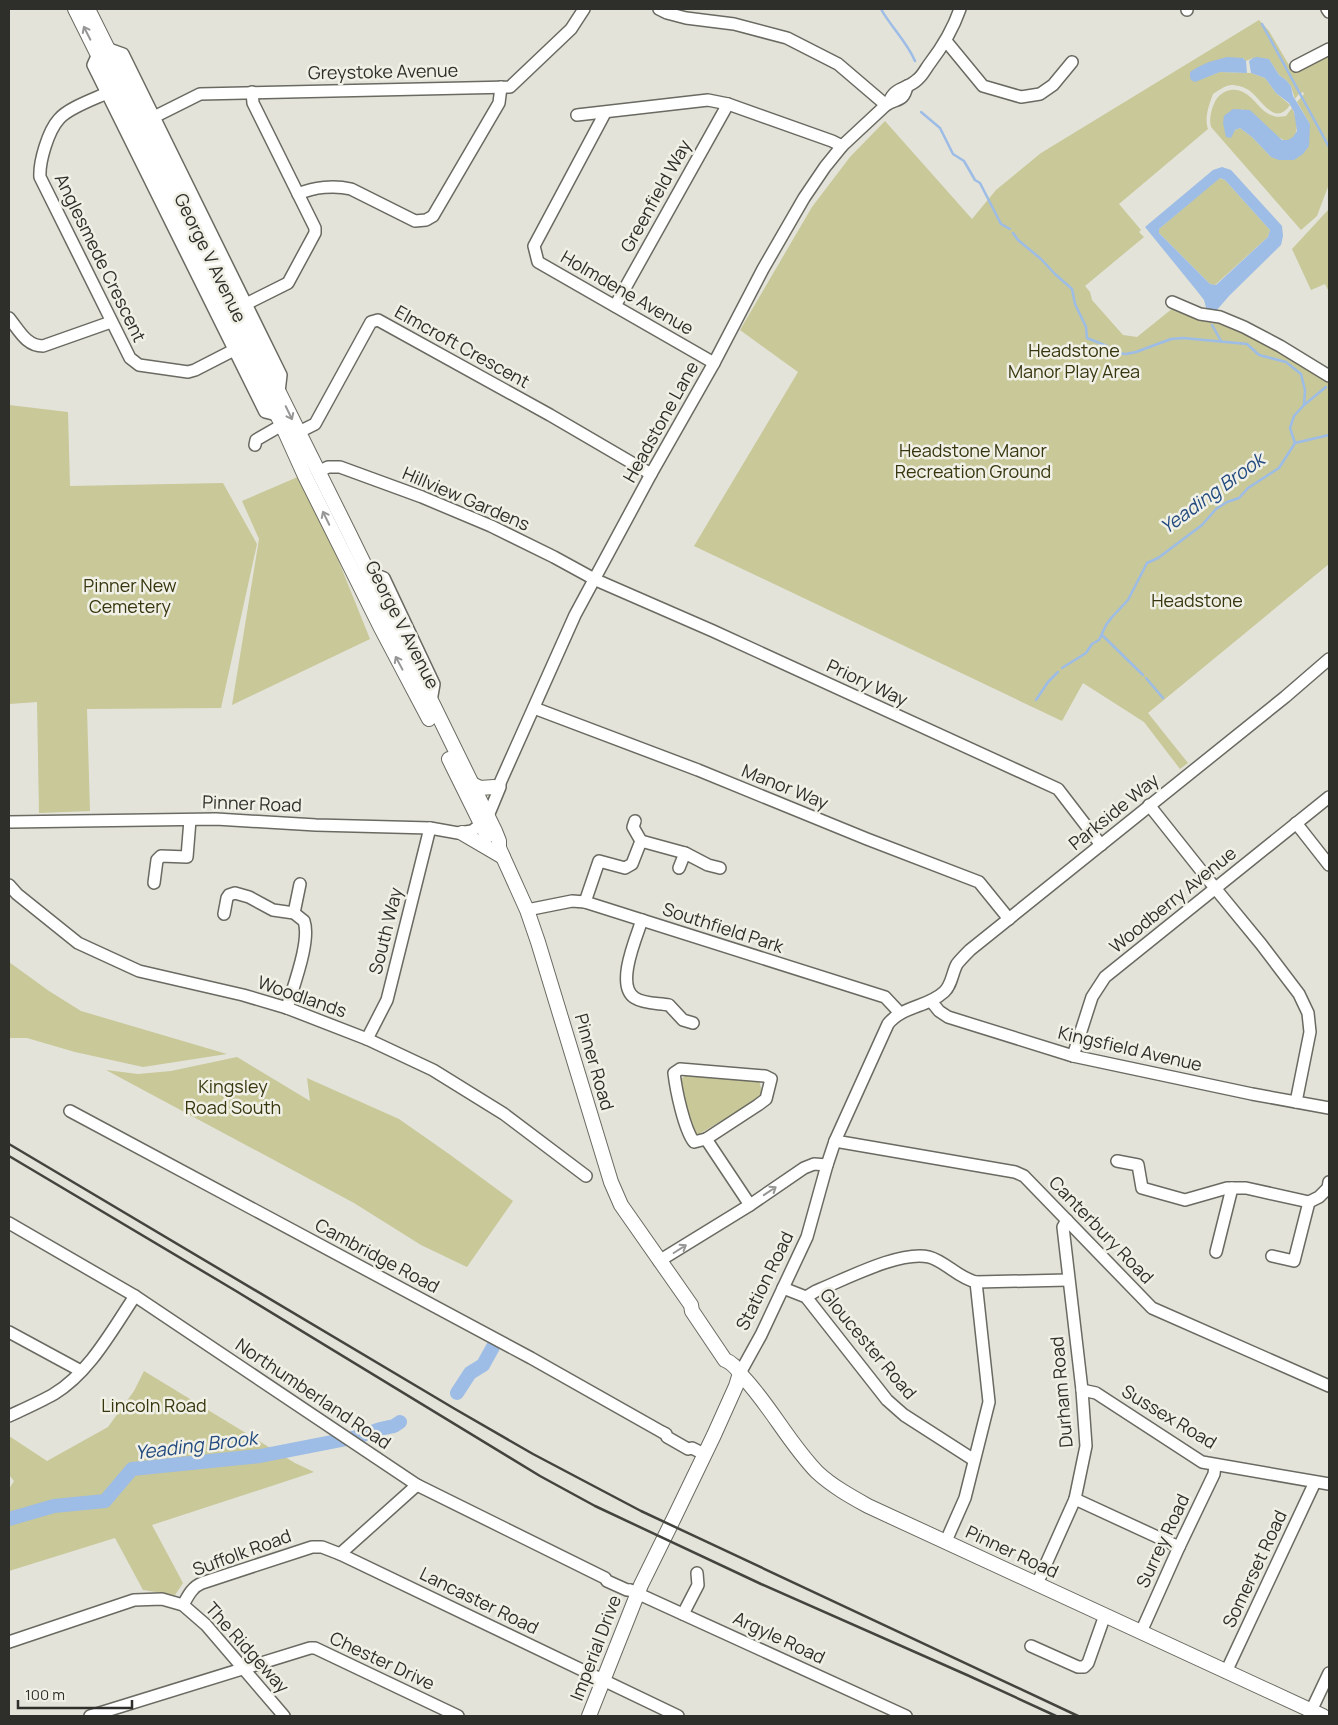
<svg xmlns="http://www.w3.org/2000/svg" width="1338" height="1725" viewBox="0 0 1338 1725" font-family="Manrope,sans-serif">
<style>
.green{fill:#c8c899}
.water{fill:#9dbce6;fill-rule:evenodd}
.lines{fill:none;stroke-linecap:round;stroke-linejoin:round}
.stream{stroke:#9dbce6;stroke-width:2.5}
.river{stroke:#9dbce6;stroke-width:14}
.minor-casing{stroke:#6a6a62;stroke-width:14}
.major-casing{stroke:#6a6a62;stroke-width:16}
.minor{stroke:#fff;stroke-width:11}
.major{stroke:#fff;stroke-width:14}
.rail{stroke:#44443f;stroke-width:2.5}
.oneway{stroke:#969694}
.labels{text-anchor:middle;stroke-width:5;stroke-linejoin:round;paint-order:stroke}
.street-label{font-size:18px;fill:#2e2e2a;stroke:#f0f0e6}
.park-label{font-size:18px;fill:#37360e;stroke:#f0f0e6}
.water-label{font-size:19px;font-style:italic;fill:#234b7f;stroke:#f0f0e6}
</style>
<rect width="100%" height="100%" fill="#e3e3d9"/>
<g class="green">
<path d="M1259,20L1269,31L1293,72L1302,66L1329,54V184L1317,216L1301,230L1211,127C1209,120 1211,110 1214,104C1218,92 1232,86 1243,92C1259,100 1263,121 1286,116L1292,108C1295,114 1298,126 1296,132C1289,155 1267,125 1259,120C1254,116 1247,112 1242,109L1232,134L1235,130L1240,128L1252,137L1271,157L1310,124L1297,102L1304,94L1303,92L1299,94L1295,99L1291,86L1286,80L1279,75L1269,59L1253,58L1246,61L1243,58L1201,79L1220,72L1251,73L1265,78L1276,93L1290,105C1275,127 1262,100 1250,91C1245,87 1237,85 1231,85C1224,86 1219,90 1213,94C1209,105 1204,118 1208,129L1119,204L1141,230L1139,232L1144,237L1085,286L1090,292L1092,300L1123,335L1137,337L1173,308C1232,327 1279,346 1329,384V564L1148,713L1188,763L1180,769L1144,722L1083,683L1062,721L694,546L798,372L740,330L812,207L850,157L885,121L972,219L996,190L1041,153Z"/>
<path d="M1219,178L1225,180L1270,230L1268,237L1215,285L1210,284L1159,233V229Z"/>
<path d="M1329,209V292L1325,284L1311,290L1292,249Z"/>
<path d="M9,405L68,412L70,486L223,483L257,544L221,708L87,709L90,811L39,813L37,702L9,704Z"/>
<path d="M300,476L331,542L370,639L232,705L259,539L242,501Z"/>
<path d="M9,962L49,991L81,1011L227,1054L143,1067L75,1052L27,1038H9Z"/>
<path d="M237,1057L310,1101L307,1078L399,1119L449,1154L513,1201L467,1267L421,1245L354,1203L106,1070L138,1074L171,1071Z"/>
<path d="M688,1074L759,1080L763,1096L696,1136L678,1081Z"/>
<path d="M144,1371L295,1463L314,1472L152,1525L183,1583L175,1595L143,1590L115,1538L9,1571V1489L14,1481L9,1475V1436L47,1461L108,1427L134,1391Z"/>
</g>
<g class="water">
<path d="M1227,57L1243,58L1246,61L1247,73L1220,72L1195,82L1191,80L1190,77V72L1198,67L1209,62Z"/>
<path d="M1257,57L1269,59L1279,75L1286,80L1291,86L1293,96L1310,124L1309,146L1303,154L1294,160H1279L1271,157L1252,137L1240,128L1235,130L1231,138L1226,137L1223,123L1224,116L1233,109L1250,110L1282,140H1288L1293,137L1297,131L1294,112L1289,103L1276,93L1265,78L1251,73L1249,61L1253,58Z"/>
<path d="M1222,167L1231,170L1282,226L1283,236L1281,245L1229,296L1216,311H1207L1204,300L1197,291L1145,227L1213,170ZM1220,178L1225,180L1270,230L1268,237L1216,285L1210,284L1159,233V229Z"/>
</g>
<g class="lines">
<g class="stream">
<path d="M881,9C891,27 907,42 915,61"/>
<path d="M1262,24L1329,147"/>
<path d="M921,112L940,128L953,154L964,161L975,180L980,183L1001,224L1010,229"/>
<path d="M1013,233L1018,240L1041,259L1055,274L1072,289L1075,304L1086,327L1087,338L1107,346L1114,353L1126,354L1136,352L1171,339L1183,338L1247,344L1259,355L1286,362L1301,374L1305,390L1304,405L1294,416L1290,428L1295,443L1279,468L1248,488L1239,498L1227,502L1216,509L1202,525L1158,558L1147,563L1128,600L1112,617L1106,625L1099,640L1092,644L1086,653L1062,668"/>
<path d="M1212,325L1221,341"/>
<path d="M1304,405L1326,387"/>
<path d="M1295,443L1329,435"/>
<path d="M1102,635L1143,675"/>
<path d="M1146,678L1163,698"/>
<path d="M1036,700L1048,682L1058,672"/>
</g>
<g class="river">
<path d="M457,1393L470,1373L483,1365L493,1347"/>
<path d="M9,1519L54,1506L105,1501L132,1469L260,1456L357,1437L380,1429L394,1426L400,1422"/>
</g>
<defs>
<g id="minor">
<path d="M659,9L667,13L686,18L734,24L787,38L838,64L886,105"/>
<path d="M1187,9V10"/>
<path d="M1327,9L1329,12"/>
<path d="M946,41L983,86L1021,97L1040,94L1053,85L1072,62"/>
<path d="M109,49L123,54L281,375L279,392"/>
<path d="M98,54L93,65L265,412L277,415"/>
<path d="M1296,66L1329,49"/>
<path d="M107,93C94,99 68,108 59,119C48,131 39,162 40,177L130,358L139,365L188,372L195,370L234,350"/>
<path d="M889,102C895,86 907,90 918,79C923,75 926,68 930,63C943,46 953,29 960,9"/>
<path d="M605,113L534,246L538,262L714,363"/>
<path d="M577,115L708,100L728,104L832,141L842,146"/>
<path d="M154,117L200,94L510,87L571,29L584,9"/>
<path d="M298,194C314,187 334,185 351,189L415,221L426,220L433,216L499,103L501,87"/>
<path d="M1172,302L1200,314L1220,317L1244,327L1280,346L1329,376"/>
<path d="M246,304L288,283L315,233V228L253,103L252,92"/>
<path d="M615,306L728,104"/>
<path d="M9,318C19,330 26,346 43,346L111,322"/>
<path d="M299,432L315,424L371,322L378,320L550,415L651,474"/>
<path d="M255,445L256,440L282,425"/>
<path d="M318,472L328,467H340L422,497L491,526L554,557L596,580L713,631L1058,789L1101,845"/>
<path d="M368,572L384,578L434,684L431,701"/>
<path d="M534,708L698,770L867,839L979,882L1009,919"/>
<path d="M1149,805L1215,888L1261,944L1299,994L1308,1013L1310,1032L1296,1102"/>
<path d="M635,821L633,827L641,841"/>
<path d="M9,822L216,819L316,825L430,828L458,833L472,831L481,824L488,816L500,787V783L575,615L651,474L714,363L763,269L804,198L825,167L842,146L886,105C897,98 904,102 907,86"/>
<path d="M1296,823L1329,865"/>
<path d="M679,868L685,853"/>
<path d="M154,883L157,860L161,856L187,857L190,820"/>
<path d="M9,885L17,894L78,943L139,971L243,995L287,1008L367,1039L433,1070L504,1114L586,1176"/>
<path d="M585,902L599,861L625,868L632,864L641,841L685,853L708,865L720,868"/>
<path d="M527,910L572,901L585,902L885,997L900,1013"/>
<path d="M294,913L300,884"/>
<path d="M224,914L227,898L229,895L235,893L249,897L273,910L294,913L304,921C311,941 293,987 287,1008"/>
<path d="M642,920C636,938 615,986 635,998C644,1004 659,1003 669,1005L683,1020L693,1023"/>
<path d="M931,1001L939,1011L948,1017L1073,1056L1252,1094L1329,1108"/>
<path d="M367,1039L387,1000L430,828"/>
<path d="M1073,1056L1092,997L1105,977L1329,797"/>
<path d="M680,1069L765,1076L771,1079L766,1099L758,1105L706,1139L694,1142C684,1129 676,1090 674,1073Z"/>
<path d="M70,1111L531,1358L662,1432L666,1434L667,1437L688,1449L692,1448L704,1454"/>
<path d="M706,1139L750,1205"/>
<path d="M835,1141L1015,1172L1024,1176L1152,1308L1329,1386"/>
<path d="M1117,1161L1138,1165L1142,1188L1185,1200L1227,1188H1246L1309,1202L1319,1197L1328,1188L1329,1182"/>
<path d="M9,1223L135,1296L417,1485L605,1578L607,1581L627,1590H630"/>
<path d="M1216,1252L1232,1188"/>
<path d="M1272,1256L1294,1261L1309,1202"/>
<path d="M659,1261L750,1205L804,1168L814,1164L827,1165"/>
<path d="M783,1288L806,1297L887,1400L904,1415L974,1460"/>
<path d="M806,1297L816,1291C844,1280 900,1250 929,1257C945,1261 958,1278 976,1282L1068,1280"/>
<path d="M9,1332L81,1371"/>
<path d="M740,1373L761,1335L807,1237L827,1165L835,1141L888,1024C902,1006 928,1007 944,992C952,985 952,973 957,964C961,959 966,954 970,950L1285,697L1329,659"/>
<path d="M1082,1390L1096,1393L1202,1462L1329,1484"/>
<path d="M9,1416C24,1409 40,1402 54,1394C90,1372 112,1330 135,1296"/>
<path d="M1075,1499L1179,1547"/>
<path d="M946,1541L965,1498L989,1402L976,1282"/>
<path d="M340,1554L678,1716"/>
<path d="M1037,1584L1075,1499L1086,1446L1082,1390L1063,1227L1067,1220"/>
<path d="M630,1590L906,1716"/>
<path d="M183,1605C188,1596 192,1587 202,1583L312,1547H322L340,1554L417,1485"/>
<path d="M683,1614L698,1585L697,1573"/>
<path d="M1141,1632L1179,1547L1214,1474L1215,1465"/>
<path d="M9,1642L134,1600L162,1599L183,1605L206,1625L284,1716"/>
<path d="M1031,1646L1078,1667H1084L1088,1663L1105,1615"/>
<path d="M1226,1672L1315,1482"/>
<path d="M1311,1711L1329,1673"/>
<path d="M90,1716L310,1648H315L458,1716"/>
</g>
<g id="major">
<path d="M75,9L282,425L305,476L381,628L429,719"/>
<path d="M88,9L349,533L495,831L499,841V848L527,910L538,942L611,1182L621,1205L691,1305L692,1311L725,1360C734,1363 738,1371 744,1378C771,1407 789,1443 817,1472C832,1486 850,1496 868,1506L1323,1716"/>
<path d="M449,759L487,836"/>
<path d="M472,784L480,788L494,787"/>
<path d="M462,833L503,857"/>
<path d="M589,1716L641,1585L674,1518L714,1435L736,1386L740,1373"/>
</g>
</defs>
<use href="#minor" class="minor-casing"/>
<use href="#major" class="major-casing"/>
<use href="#minor" class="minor"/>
<use href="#major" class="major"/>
<g class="rail">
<path d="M9,1144L455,1409L533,1454L641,1511L1078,1716"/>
<path d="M9,1156L236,1291L540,1476L595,1506L761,1584L967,1675L1056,1716"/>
</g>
</g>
<defs><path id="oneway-shaft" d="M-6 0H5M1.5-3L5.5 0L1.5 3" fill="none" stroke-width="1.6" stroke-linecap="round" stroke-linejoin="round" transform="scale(1.25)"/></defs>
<g class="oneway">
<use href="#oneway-shaft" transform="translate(87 33) rotate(-117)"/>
<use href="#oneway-shaft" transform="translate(289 413) rotate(64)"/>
<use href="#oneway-shaft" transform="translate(326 518) rotate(-116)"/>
<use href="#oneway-shaft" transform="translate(399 663) rotate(-118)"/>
<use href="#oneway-shaft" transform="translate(770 1191) rotate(-34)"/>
<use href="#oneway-shaft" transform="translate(680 1249) rotate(-32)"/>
</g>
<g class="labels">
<g class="street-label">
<text transform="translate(383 72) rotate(-1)" y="6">Greystoke Avenue</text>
<text transform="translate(656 196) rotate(-61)" y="6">Greenfield Way</text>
<text transform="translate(100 258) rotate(64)" y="6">Anglesmede Crescent</text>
<text transform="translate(210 258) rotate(64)" y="6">George V Avenue</text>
<text transform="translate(627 293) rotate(30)" y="6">Holmdene Avenue</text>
<text transform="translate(462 347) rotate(29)" y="6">Elmcroft Crescent</text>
<text transform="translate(661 422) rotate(-61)" y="6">Headstone Lane</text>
<text transform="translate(466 499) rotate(23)" y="6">Hillview Gardens</text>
<text transform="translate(402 625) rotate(63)" y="6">George V Avenue</text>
<text transform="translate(867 683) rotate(25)" y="6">Priory Way</text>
<text transform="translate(785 787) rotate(22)" y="6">Manor Way</text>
<text transform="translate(252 804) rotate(2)" y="6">Pinner Road</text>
<text transform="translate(1114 812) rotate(-39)" y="6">Parkside Way</text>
<text transform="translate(1173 900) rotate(-39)" y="6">Woodberry Avenue</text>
<text transform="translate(723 928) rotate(18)" y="6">Southfield Park</text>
<text transform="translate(386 931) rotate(-76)" y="6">South Way</text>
<text transform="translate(302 997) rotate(19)" y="6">Woodlands</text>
<text transform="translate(1130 1049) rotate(13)" y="6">Kingsfield Avenue</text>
<text transform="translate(594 1062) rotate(74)" y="6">Pinner Road</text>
<text transform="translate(1101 1230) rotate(46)" y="6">Canterbury Road</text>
<text transform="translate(377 1256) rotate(28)" y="6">Cambridge Road</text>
<text transform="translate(765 1281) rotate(-64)" y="6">Station Road</text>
<text transform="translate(868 1344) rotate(50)" y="6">Gloucester Road</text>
<text transform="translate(1062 1392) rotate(-95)" y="6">Durham Road</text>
<text transform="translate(313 1394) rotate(34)" y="6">Northumberland Road</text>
<text transform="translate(1169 1417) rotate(31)" y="6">Sussex Road</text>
<text transform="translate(1163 1541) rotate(-65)" y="6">Surrey Road</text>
<text transform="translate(1012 1552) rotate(25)" y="6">Pinner Road</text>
<text transform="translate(242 1553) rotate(-20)" y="6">Suffolk Road</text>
<text transform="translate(1255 1569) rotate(-65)" y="6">Somerset Road</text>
<text transform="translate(479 1601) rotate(26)" y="6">Lancaster Road</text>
<text transform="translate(779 1638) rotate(25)" y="6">Argyle Road</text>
<text transform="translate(247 1648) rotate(48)" y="6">The Ridgeway</text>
<text transform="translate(596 1648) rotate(-69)" y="6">Imperial Drive</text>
<text transform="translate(382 1661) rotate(25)" y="6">Chester Drive</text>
</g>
<g class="park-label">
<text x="1074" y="357">Headstone<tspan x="1074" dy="21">Manor Play Area</tspan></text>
<text x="973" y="457">Headstone Manor<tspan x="973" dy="21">Recreation Ground</tspan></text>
<text x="130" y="592">Pinner New<tspan x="130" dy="21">Cemetery</tspan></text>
<text x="1197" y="607">Headstone</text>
<text x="233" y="1093">Kingsley<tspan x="233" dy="21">Road South</tspan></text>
<text x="154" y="1412">Lincoln Road</text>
</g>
<g class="water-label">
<text transform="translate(1212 493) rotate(-36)" y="7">Yeading Brook</text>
<text transform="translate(196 1445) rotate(-7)" y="7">Yeading Brook</text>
</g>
</g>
<rect width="1338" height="1725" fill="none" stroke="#2e2e2a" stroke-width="20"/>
<path d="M18 1700v8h114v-8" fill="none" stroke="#2e2e2a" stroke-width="2.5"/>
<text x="25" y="1700" font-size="15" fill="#2e2e2a" stroke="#f0f0e6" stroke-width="4" paint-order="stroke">100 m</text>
</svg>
